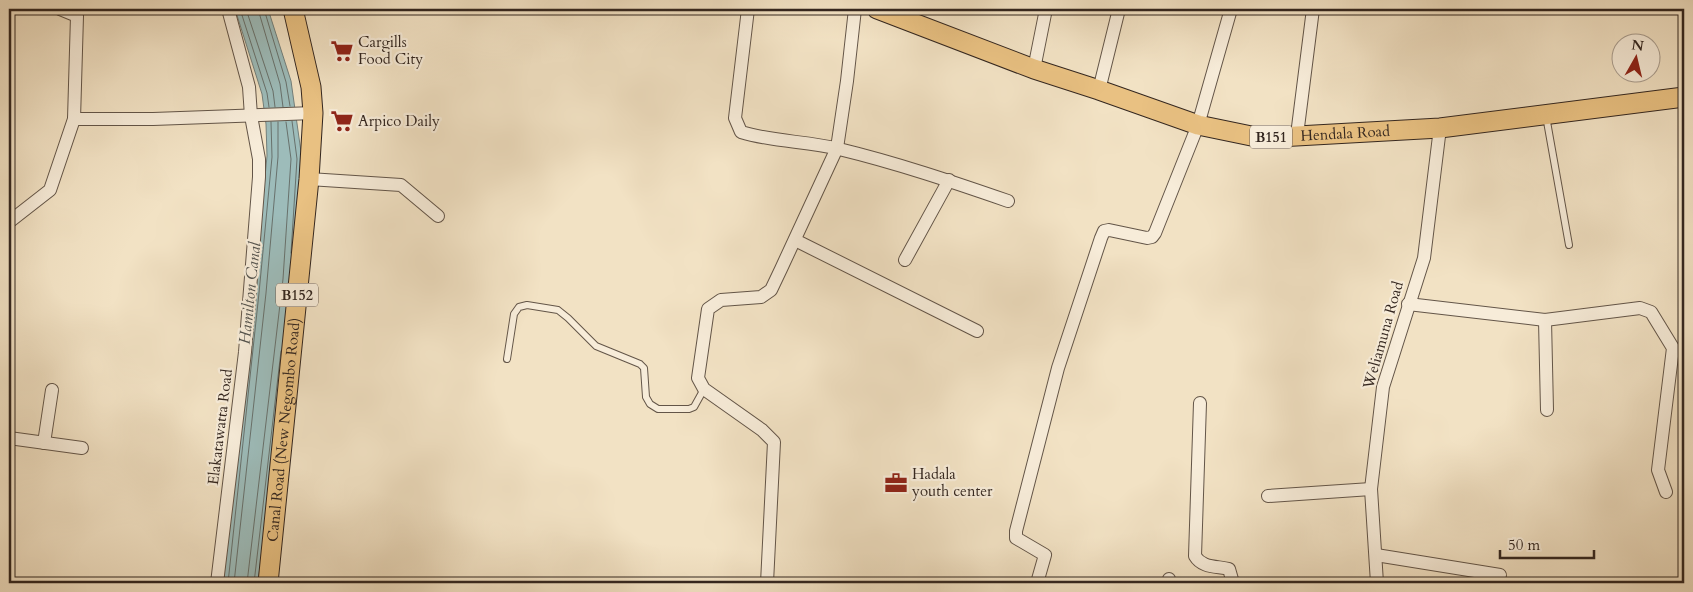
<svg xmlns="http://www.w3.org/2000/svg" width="1693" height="592" viewBox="0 0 1693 592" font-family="Cardo,serif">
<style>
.water{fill:#9dbcba;stroke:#73807c}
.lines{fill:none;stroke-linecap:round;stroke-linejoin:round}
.shore{stroke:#68716c;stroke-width:1}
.service-casing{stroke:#635548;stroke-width:8}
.minor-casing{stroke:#635548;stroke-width:14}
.primary-casing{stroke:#33261f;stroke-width:21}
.service{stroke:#f7ecd9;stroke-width:6}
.minor{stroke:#f7ecd9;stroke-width:12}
.primary{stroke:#e9c182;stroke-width:19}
.labels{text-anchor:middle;stroke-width:4.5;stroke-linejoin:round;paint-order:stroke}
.shield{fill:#f7ecd9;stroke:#6e6157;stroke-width:1}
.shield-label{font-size:14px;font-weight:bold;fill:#33261f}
.poi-label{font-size:15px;fill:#33261f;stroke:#f7ecd9;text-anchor:start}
.street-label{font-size:15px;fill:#33261f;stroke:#f7ecd9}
.water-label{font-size:16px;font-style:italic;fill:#53534e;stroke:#f7ecd9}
</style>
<rect width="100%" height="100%" fill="#f2e2c4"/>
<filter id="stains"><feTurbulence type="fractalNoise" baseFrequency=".004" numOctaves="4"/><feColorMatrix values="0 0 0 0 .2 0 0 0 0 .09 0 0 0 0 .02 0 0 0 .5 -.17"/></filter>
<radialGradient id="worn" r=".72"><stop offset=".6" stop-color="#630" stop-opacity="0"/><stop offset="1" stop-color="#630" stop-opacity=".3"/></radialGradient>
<path class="water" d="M235,9H268L291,81L302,159L294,280L258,583H223L254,292L267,156L266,124L262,94Z"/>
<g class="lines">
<g class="shore">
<path d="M240,9L267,93L269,107"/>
<path d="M246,9L273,91L275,107"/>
<path d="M258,9L280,84L283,107"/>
<path d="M264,9L286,82L290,106"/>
<path d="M291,253L297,159L292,121"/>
<path d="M228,583L259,293L272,157L271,122"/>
<path d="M234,583L266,293L278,157V122"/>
<path d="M247,583L283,279L291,159L286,122"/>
<path d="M254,583L281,351"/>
</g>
<defs>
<g id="service">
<path d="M1546,116L1569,245"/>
<path d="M507,359L514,314L519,307L527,305L558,310L568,318L596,346L640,364L644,368L646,397L650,404L658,409H689L694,407L704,389"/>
</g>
<g id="minor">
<path d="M60,9L77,16L74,119"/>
<path d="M748,9L735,118L741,132C773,142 807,141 839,149C897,163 953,182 1008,201"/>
<path d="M1034,69L1046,9"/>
<path d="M1099,90L1119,9"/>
<path d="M1297,135L1313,9"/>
<path d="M309,179L401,185L438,216"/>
<path d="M9,222L50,190L74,119H153L313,113"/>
<path d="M795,240L977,331"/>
<path d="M905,260L949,180"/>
<path d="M1408,304L1545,320L1640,308L1651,312L1673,348L1658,470L1666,492"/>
<path d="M1545,320L1547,410"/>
<path d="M1200,403L1195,556C1202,568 1217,566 1229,569L1233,583"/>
<path d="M9,438L82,448"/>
<path d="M44,443L52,390"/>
<path d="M1268,496L1371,489"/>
<path d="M1376,555L1500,575"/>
<path d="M217,583L245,352L259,177V159L251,116L249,87L228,9"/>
<path d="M767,583L774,442L762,430L704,389L698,378L708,309L721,300L761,297L771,290L781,269L837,148L847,81L855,9"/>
<path d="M1037,583L1045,555L1016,538V531L1058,368L1101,238L1104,231L1109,230L1147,238L1152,237L1155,233L1198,125L1231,9"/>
<path d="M1169,583V579"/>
<path d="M1377,583L1371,489L1383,387L1424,258L1440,128"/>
</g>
<g id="primary">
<path id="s1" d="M877,9L1034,69L1099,90L1198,125L1261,138L1440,128L1684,97"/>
<path id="s2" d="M268,583L309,179L313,113L311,87L293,9"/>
</g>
</defs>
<use href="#service" class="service-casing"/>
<use href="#minor" class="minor-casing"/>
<use href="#primary" class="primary-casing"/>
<use href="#service" class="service"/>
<use href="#minor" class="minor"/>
<use href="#primary" class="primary"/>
</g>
<defs>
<symbol id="supermarket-bare" viewBox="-9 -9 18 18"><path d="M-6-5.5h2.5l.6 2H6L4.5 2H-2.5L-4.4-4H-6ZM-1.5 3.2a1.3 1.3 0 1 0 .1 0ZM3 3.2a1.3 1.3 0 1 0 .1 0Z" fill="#8f2418" stroke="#f7ecd9" stroke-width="2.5" paint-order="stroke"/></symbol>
<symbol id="office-bare" viewBox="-9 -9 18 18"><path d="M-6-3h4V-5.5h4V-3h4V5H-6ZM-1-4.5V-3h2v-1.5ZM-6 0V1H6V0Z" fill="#8f2418" stroke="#f7ecd9" stroke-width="2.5" paint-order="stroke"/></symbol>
</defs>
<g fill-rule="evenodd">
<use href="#supermarket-bare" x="326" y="35" width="32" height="32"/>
<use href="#supermarket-bare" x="326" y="105" width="32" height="32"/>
<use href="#office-bare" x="880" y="467" width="32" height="32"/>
</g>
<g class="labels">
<g class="shield">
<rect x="1250" y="125.5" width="42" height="23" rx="4"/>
<rect x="276" y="283.5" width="42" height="23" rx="4"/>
</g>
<g class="shield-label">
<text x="1271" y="142">B151</text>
<text x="297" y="300">B152</text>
</g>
<g class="poi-label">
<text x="358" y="47">Cargills<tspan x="358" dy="17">Food City</tspan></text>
<text x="358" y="126">Arpico Daily</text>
<text x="912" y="479">Hadala<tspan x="912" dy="17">youth center</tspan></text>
</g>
<g class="street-label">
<text dy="5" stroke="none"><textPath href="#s1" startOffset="490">Hendala Road</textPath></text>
<text transform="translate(1383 335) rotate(-74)" y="5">Weliamuna Road</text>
<text transform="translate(220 427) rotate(-83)" y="5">Elakatawatta Road</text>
<text dy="5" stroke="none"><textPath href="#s2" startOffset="154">Canal Road (New Negombo Road)</textPath></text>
</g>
<g class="water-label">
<text transform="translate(249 293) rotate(-84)" y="6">Hamilton Canal</text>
</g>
</g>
<rect width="1693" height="592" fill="none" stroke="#f2e2c4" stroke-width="30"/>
<rect x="10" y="10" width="1673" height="572" fill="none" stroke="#33261f" stroke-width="2.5"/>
<rect x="15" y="15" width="1663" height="562" fill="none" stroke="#33261f"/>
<g transform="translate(1636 58) rotate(8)"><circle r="24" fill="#f7ecd9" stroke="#a99d8f"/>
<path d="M0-4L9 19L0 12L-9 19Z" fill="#8f2418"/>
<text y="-8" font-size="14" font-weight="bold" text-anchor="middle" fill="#33261f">N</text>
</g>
<path d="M1500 550v8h94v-8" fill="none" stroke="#33261f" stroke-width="2.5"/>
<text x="1508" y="550" font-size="15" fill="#33261f" stroke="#f7ecd9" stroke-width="4" paint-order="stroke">50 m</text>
<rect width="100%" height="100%" filter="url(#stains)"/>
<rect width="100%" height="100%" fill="url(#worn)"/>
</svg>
